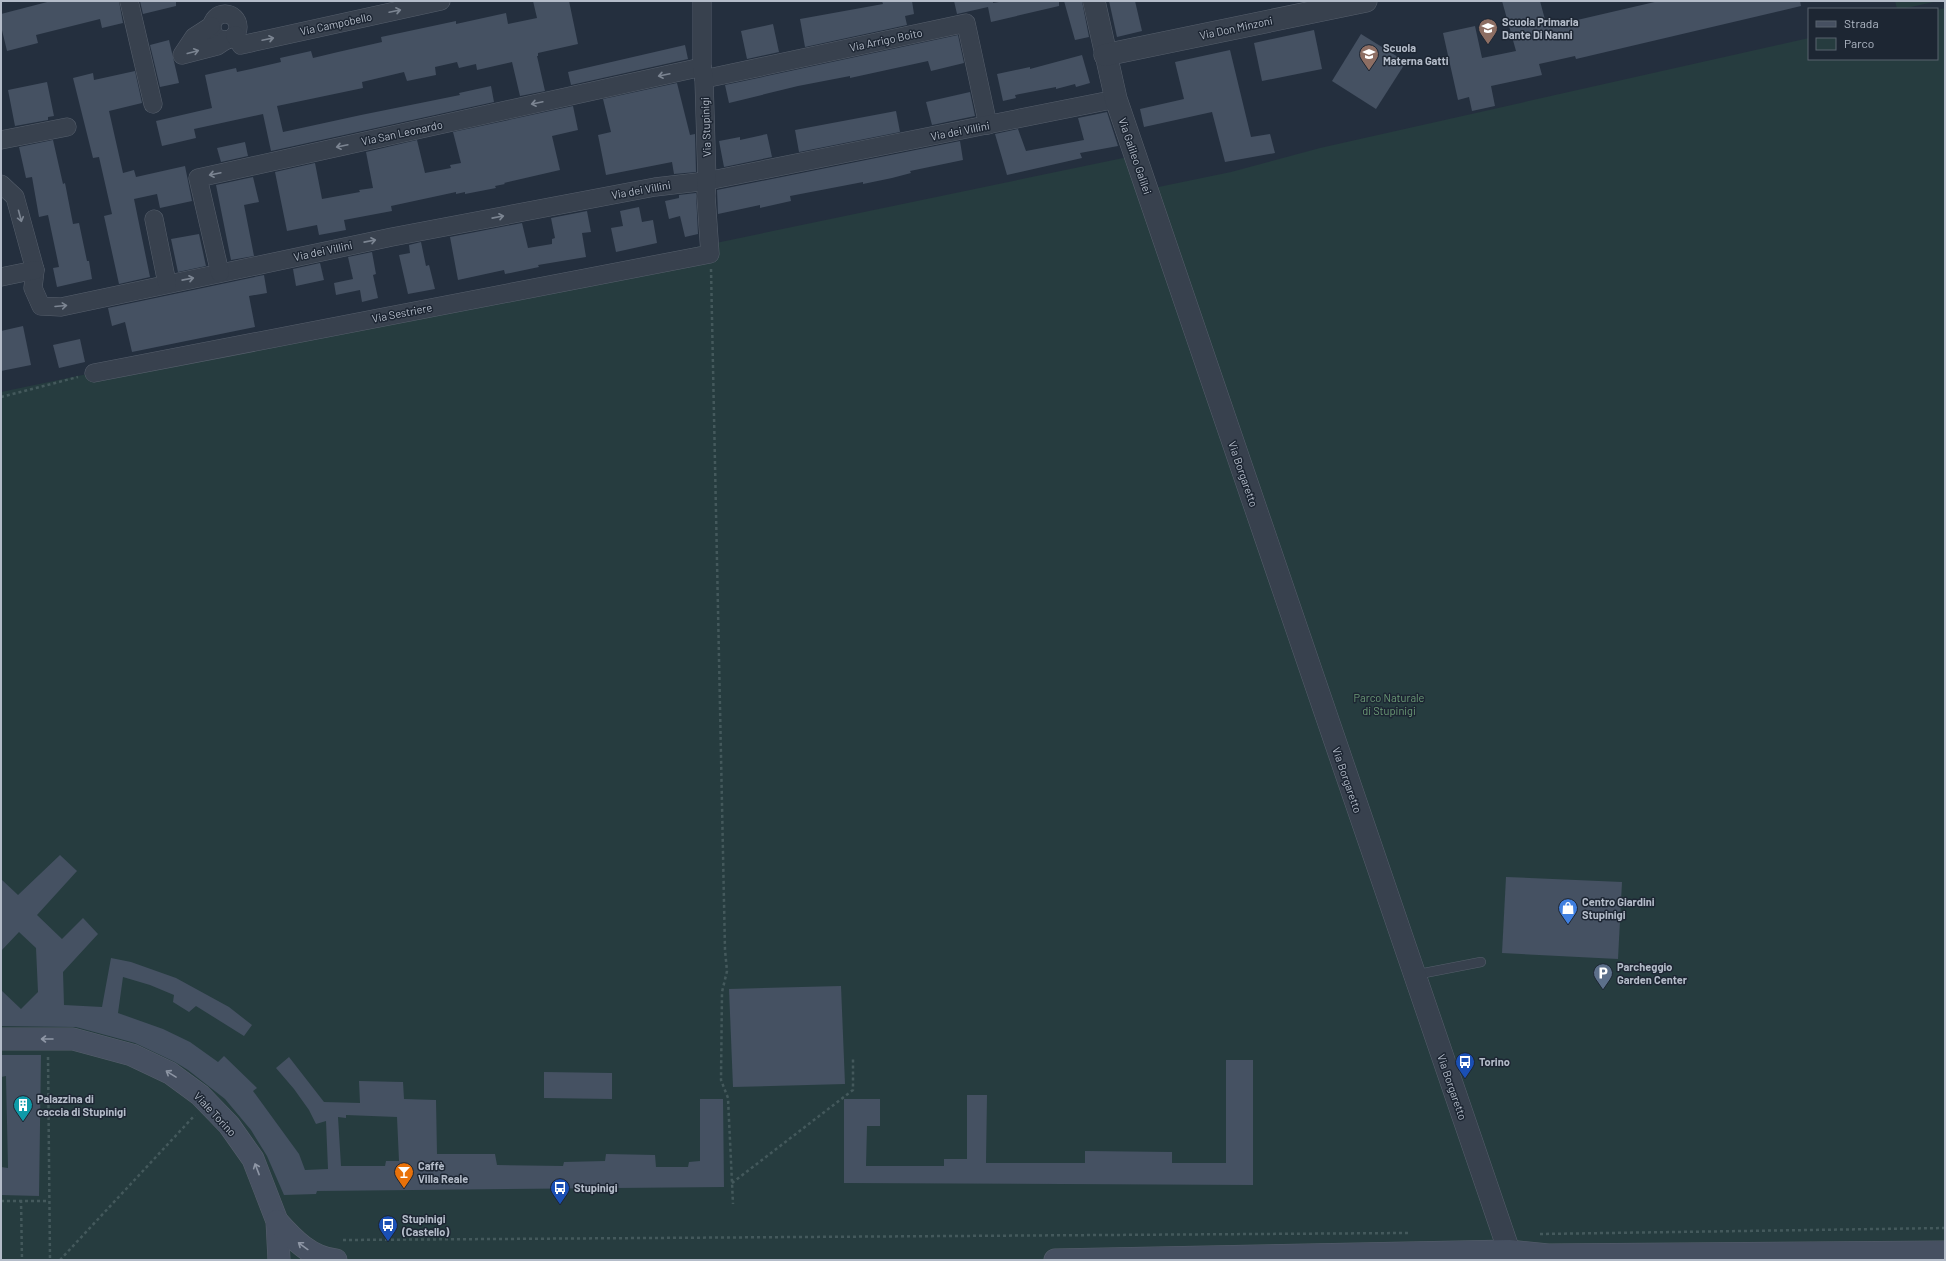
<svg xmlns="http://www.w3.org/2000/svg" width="1946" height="1261" viewBox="0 0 1946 1261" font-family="Barlow,sans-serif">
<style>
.green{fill:#263c3f}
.building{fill:#455162;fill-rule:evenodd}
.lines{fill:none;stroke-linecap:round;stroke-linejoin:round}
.service-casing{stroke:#565f6c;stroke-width:10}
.minor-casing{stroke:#565f6c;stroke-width:19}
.tertiary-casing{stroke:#565f6c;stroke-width:23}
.secondary-casing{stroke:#565f6c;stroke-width:23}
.path{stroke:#44595c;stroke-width:2.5;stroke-dasharray:3 3;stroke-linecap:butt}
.service{stroke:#38414e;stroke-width:9}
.minor{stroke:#38414e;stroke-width:18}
.tertiary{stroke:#38414e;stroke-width:22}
.secondary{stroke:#465061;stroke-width:22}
.oneway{stroke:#7c8592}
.oneway2{stroke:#8e96a5}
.labels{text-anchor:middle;stroke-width:3;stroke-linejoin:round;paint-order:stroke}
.poi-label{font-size:11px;font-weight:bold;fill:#b4bcc9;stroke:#1d2633;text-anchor:start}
.street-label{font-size:11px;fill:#b4bcc9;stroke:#1d2633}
.park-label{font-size:11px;fill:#6b9a76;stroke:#1d2633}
</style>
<rect width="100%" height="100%" fill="#242f3e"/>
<g class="green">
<path d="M1895,1H1938L1902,9H1897Z"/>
<path d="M1945,8V1260H1V392L1128,157L1139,191L1231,172L1320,148L1809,38V59H1937V10Z"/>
</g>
<g class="building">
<path d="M51,1H119L123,23L102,28L100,19L36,35L38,43L7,51L1,26V14Z"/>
<path d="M140,1H176V6L143,14Z"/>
<path d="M533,1H569L578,44L538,53V56H537L545,91L520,96L512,62L477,70L476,64L459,68L457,62L435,67L436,75L407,81L404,72L362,82L363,88L277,106L283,132L361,115L460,95L459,93L491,86L494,102L271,151L263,114L194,129L196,138L162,146L156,121L212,108L205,75L236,68L237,72L251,69L281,62L280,58L311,51L313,58L338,52L382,42L381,37L456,21V24L506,13L508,24L537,18Z"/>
<path d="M882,1H912L914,14L905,16L907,25L805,47L800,19L883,4Z"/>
<path d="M954,1H993V3L1005,1H1059V6L991,22L988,7L957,14Z"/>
<path d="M1064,1H1082L1089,37L1075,40Z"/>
<path d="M1109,1H1135L1142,31L1117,37Z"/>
<path d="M1502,1H1540L1547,27L1659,1H1800L1801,6L1576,59L1575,56L1539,64L1542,75L1491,86L1495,106L1472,111L1469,97L1458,100L1443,33L1475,26L1482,58L1516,51Z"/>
<path d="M773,24L779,52L747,59L741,31Z"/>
<path d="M1314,30L1322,69L1262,81L1254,43Z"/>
<path d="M1361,34L1406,62L1376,109L1332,81Z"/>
<path d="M958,35L964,63L931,71L928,61L850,78V76L798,86L729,103L725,85Z"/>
<path d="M169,40L179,83L160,87L150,45Z"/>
<path d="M685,45L688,59L571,85L568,72Z"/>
<path d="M1230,50L1251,137L1270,134L1275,153L1225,162L1212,112L1144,127L1140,109L1184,99L1175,62Z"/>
<path d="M1082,55L1090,83L1076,87L1075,84L1056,89V87L1015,95L1016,98L1003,101L997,74L1030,67V69Z"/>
<path d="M135,71L142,103L109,111L123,173L134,170L136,177L185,166L192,201L160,208L157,194L134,199L150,277L119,284L104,216L112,214L99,157L93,158L73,78L93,73L94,80Z"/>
<path d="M47,82L54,116L48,117V120L15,126L8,90Z"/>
<path d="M677,83L690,135L695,134L696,172L674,174L672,162L606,175L598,135L611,132L603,99Z"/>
<path d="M970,92L975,116L932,125L926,102Z"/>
<path d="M573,106L578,130L552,136L560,170L504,183L505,184L495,186L496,188L465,194V192L456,194V192L391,206L392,211L344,220L346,230L319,235L317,225L287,231L275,172L315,163L322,199L360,192L359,190L373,188L366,152L417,140L425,173L451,168L450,165L461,163L453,132Z"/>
<path d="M896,111L900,132L799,152L795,130Z"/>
<path d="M1107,112L1118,146L1080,153L1082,158L1007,175L995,134L1018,129L1026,151L1084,140L1078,118Z"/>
<path d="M767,134L772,157L724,167L719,141L740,137V140Z"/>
<path d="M53,140L63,184L65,183L73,224L79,223L87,261H89L92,279L57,287L53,268L59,267L48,215L39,217L32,177L26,178L19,147Z"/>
<path d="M960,141L963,160L910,171L911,173L892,178L863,184V182L790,196L791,201L760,208V205L718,214L717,190Z"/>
<path d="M245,142L248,156L221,162L217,148Z"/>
<path d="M253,177L259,202L244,205L254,256L231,260L216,185Z"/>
<path d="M696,193L698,234L685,237L680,216L669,219L665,201L679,198V195Z"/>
<path d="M639,207L642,222L653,220L657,243L616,252L611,228L623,226L620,211Z"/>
<path d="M587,211L591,232L582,233L586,257L538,265L539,267L505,274L504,270L458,280L450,237L522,223L528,248L552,244V239L555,238L551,218Z"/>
<path d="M199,234L206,266L178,272L171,239Z"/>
<path d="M421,242L426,266L429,265L435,289L408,294L399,255L410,253L409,245Z"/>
<path d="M372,252L376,274L373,275L378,298L362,302L360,290L336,295L334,283L353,279L348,257Z"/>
<path d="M320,263L324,280L296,286L293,269Z"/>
<path d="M264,275L267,293L249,296L255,327L132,352L125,322L112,326L108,308Z"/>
<path d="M23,326L31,365L1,371V331Z"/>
<path d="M80,339L85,362L59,368L53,345Z"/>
<path d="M60,855L77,871L37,915L62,939L83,918L98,934L63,972L64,1005L102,1007L111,958L131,962L176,978L229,1007L252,1025L244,1036L196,1006L189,1012L173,1002L174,995L150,985L123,977L118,1013L163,1029L190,1042L218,1062L224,1056L257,1088L253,1091L299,1154L305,1170L328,1169L326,1121L316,1124L309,1110L294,1089L276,1068L289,1057L324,1102L360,1103L359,1081L403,1082L404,1099L436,1100L437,1154H495L497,1165L563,1166L564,1162L605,1161L606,1154L655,1155L656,1167H688L689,1162L700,1161V1099H723L724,1187L317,1191L316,1194L284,1195L267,1156L251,1130L225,1099L188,1070L175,1062L135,1043L76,1027L1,1026V990L21,1009L38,992L36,948L19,932L1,951V879L18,895ZM346,1115L397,1117L399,1161H386L385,1166H341L338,1117L346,1118Z"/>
<path d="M1506,877L1622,882L1618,959L1502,953Z"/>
<path d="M841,986L845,1084L733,1087L729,989Z"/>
<path d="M1,1055H41L39,1196L1,1195V1167L8,1168L6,1076L1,1077Z"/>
<path d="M1226,1060H1253V1185L844,1183V1099H880V1126H867L866,1166H944V1159H967V1095H987L986,1163H1085V1151L1172,1152V1163H1226Z"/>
<path d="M544,1072L612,1073V1099L544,1098Z"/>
</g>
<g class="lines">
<defs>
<path id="service" d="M1414,975L1481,962"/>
<g id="minor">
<path d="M129,1L153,104"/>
<circle cx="225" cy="27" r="13"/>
<path d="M211,26L194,37L182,55L217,46L226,40"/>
<path d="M235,35L241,45L441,1"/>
<path d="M704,79L966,23L988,125"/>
<path d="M1,140L67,127"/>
<path d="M1,184L15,197L35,270L33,288L41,306L61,307L392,237L655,187L707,181L1116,99"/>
<path d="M154,219L167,283"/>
<path d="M220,273L198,178L702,67"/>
<path d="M1,277L35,270"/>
<path d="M94,373L710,254L706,196L707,181L704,79L702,67V1"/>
</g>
<g id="tertiary">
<path d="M1094,1L1116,99L1509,1251"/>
<path d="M1105,55L1366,1"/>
</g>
<g id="secondary">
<path d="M1,1039H73L132,1055L170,1073L200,1095L229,1125L253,1159L277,1221L279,1260"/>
<path d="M277,1221C293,1239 311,1258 336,1260"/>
<path d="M1055,1260L1509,1251L1548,1255L1945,1252"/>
</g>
</defs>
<use href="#service" class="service-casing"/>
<use href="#minor" class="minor-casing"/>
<use href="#tertiary" class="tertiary-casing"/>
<use href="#secondary" class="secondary-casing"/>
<g class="path">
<path d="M711,269L725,950L727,971L722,992L721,1080L728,1098L733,1204"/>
<path d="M1,397L78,377"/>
<path d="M48,1057L50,1260"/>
<path d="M732,1183L853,1090V1057"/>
<path d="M21,1200L22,1260"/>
<path d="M1,1201H49"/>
<path d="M1540,1234L1945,1228"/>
<path d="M343,1240L1409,1233"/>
<path d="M60,1260L195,1115"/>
</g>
<use href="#service" class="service"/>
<use href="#minor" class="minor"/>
<use href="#tertiary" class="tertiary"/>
<use href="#secondary" class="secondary"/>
</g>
<defs><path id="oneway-shaft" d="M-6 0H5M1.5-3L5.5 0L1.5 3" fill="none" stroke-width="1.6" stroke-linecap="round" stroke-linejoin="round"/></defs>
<g class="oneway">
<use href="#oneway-shaft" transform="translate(395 11) rotate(-12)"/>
<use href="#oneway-shaft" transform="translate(268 39) rotate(-12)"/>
<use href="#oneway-shaft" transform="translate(193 52) rotate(-15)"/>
<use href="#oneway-shaft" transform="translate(664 75) rotate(168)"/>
<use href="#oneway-shaft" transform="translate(537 103) rotate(168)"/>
<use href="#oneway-shaft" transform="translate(342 146) rotate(168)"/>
<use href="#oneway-shaft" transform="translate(215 174) rotate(168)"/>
<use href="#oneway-shaft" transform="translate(20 216) rotate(75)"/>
<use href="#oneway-shaft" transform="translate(498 217) rotate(-11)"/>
<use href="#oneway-shaft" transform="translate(370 241) rotate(-11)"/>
<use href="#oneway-shaft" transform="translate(188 279) rotate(-11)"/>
<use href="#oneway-shaft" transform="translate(61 306) rotate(-5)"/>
</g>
<g class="oneway2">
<use href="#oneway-shaft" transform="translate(47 1039) rotate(-180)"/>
<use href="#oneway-shaft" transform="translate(171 1074) rotate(-148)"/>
<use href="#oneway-shaft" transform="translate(257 1169) rotate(-111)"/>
<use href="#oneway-shaft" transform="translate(303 1246) rotate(-144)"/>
</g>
<defs>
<symbol id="school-pin" viewBox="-11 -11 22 30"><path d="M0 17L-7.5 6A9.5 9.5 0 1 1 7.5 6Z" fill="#8d6e63" stroke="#1d2633"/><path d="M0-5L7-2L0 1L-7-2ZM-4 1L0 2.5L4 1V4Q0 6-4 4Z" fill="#fff"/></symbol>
<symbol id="shop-pin" viewBox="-11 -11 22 30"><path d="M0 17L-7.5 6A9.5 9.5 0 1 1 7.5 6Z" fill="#3f7fe0" stroke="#1d2633"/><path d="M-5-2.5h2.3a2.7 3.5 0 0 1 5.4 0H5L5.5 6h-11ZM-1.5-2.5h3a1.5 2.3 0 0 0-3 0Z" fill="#fff"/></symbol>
<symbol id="parking-pin" viewBox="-11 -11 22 30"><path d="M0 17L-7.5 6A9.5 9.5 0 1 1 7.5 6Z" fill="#5c6f8a" stroke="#1d2633"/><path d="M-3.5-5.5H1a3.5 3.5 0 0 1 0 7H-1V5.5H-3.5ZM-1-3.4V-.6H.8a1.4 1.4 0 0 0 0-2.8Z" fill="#fff"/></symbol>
<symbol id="bus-pin" viewBox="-11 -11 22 30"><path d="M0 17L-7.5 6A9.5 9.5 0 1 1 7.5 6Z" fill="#1a4fb4" stroke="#1d2633"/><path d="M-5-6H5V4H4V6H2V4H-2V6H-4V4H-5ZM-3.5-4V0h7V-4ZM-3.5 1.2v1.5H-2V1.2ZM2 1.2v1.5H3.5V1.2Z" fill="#fff"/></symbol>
<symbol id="building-pin" viewBox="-11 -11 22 30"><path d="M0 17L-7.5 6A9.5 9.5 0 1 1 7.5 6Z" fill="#0f9aa8" stroke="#1d2633"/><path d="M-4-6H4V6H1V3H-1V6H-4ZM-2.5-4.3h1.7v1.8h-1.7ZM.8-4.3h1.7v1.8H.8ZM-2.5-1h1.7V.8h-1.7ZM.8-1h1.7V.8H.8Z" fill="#fff"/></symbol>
<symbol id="bar-pin" viewBox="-11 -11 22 30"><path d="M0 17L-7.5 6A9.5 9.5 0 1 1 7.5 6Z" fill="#e8710a" stroke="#1d2633"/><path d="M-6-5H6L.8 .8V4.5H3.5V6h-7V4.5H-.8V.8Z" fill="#fff"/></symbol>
</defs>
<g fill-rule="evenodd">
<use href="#school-pin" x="1477" y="17" width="22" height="30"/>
<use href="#school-pin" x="1358" y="43" width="22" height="30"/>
<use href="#shop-pin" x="1557" y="897" width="22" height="30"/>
<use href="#parking-pin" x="1592" y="962" width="22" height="30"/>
<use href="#bus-pin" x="1454" y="1051" width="22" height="30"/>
<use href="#building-pin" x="12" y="1094" width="22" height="30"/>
<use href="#bar-pin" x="393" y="1161" width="22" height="30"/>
<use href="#bus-pin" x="549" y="1177" width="22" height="30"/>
<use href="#bus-pin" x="377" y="1214" width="22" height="30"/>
</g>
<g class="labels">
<g class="poi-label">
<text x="1502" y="26">Scuola Primaria<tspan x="1502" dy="13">Dante Di Nanni</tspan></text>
<text x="1383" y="52">Scuola<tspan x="1383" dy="13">Materna Gatti</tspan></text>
<text x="1582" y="906">Centro Giardini<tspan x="1582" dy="13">Stupinigi</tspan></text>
<text x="1617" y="971">Parcheggio<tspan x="1617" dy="13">Garden Center</tspan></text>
<text x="1479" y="1066">Torino</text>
<text x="37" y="1103">Palazzina di<tspan x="37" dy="13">caccia di Stupinigi</tspan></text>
<text x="418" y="1170">Caffè<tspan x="418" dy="13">Villa Reale</tspan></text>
<text x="574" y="1192">Stupinigi</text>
<text x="402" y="1223">Stupinigi<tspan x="402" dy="13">(Castello)</tspan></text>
</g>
<g class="street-label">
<text transform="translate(336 24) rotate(-12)" y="4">Via Campobello</text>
<text transform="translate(1236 28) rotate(-12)" y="4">Via Don Minzoni</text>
<text transform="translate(886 40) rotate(-12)" y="4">Via Arrigo Boito</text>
<text transform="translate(706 127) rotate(-92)" y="4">Via Stupinigi</text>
<text transform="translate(960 131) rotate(-11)" y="4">Via dei Villini</text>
<text transform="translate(402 133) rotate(-12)" y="4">Via San Leonardo</text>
<text transform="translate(1135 156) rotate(71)" y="4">Via Galileo Galilei</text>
<text transform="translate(641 190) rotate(-10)" y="4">Via dei Villini</text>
<text transform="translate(323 251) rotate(-12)" y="4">Via dei Villini</text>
<text transform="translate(402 313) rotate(-11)" y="4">Via Sestriere</text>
<text transform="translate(1243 474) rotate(71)" y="4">Via Borgaretto</text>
<text transform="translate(1347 780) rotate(71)" y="4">Via Borgaretto</text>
<text transform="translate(1452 1087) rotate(71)" y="4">Via Borgaretto</text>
<text transform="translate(215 1114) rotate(47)" y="4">Viale Torino</text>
</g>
<g class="park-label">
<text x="1389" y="702">Parco Naturale<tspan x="1389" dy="13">di Stupinigi</tspan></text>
</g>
</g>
<rect width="1946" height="1261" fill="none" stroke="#b4bcc9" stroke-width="4"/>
<rect x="1808" y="8" width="130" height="52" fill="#1d2633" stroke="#59626f"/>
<rect x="1816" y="21" width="20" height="6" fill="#465061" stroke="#59626f"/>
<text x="1844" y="28" font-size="12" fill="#b4bcc9">Strada</text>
<rect x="1816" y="38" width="20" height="12" fill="#263c3f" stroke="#59626f"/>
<text x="1844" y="48" font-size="12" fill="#b4bcc9">Parco</text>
</svg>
